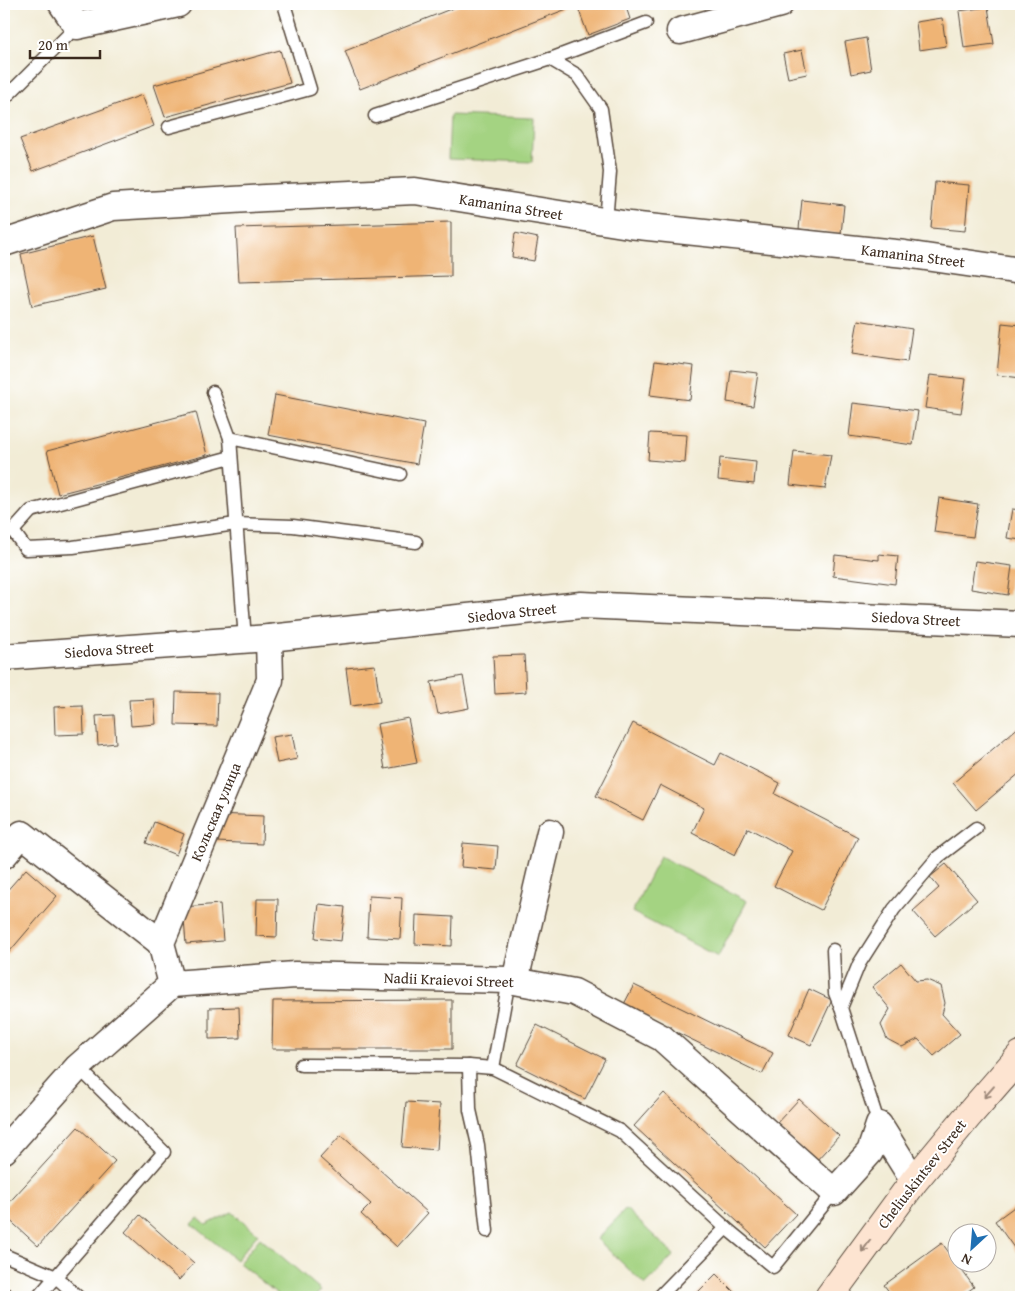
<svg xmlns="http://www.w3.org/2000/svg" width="1025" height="1301" viewBox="0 0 1025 1301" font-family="'Gentium Book Plus',serif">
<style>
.green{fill:#a4d382;stroke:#707e50}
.building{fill:#efb475}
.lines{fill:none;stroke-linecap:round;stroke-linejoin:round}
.service-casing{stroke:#56473a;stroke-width:15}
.minor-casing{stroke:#56473a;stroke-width:29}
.secondary-casing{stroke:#56473a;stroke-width:30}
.service{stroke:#fff;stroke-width:12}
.minor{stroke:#fff;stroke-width:26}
.secondary{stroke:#fde4d1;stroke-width:28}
.oneway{stroke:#9c8778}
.labels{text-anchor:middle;stroke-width:4;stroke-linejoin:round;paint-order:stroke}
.street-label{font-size:15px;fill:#3b2a1e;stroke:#fff}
</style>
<rect width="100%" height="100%" fill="#fff"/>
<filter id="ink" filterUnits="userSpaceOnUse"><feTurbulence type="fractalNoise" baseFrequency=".02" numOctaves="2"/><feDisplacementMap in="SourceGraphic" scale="10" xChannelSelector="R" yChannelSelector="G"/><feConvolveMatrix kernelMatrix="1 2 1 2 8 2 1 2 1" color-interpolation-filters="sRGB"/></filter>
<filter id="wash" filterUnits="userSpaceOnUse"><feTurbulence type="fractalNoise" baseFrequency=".0096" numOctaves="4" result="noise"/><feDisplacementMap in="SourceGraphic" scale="20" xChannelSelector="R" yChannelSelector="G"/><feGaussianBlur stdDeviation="1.12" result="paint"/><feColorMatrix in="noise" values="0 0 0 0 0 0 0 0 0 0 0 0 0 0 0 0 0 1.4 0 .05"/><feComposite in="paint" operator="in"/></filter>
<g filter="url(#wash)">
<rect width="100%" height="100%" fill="#f2ecd6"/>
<g class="green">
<path d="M450,115L534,118L532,162L448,159Z"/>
<path d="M660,856L747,901L718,957L632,912Z"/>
<path d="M626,1209L674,1255L645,1285L597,1239Z"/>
<path d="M232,1212L258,1234L236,1260L192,1224L198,1218L206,1225Z"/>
<path d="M260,1238L321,1290L315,1297H281L239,1263Z"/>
</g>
<g id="blocks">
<g class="building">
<path d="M463,4H625L630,19L588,35L577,5L360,89L345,51Z"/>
<path d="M988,7L994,44L964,48L959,11Z"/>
<path d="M942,18L946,46L919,50L916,22Z"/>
<path d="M866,38L871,70L851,74L845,42Z"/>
<path d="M280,50L290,83L165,117L154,85Z"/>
<path d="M802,50L807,74L788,78L783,54Z"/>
<path d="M142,95L154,126L33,171L20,139Z"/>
<path d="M935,182L969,185L965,231L931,228Z"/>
<path d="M802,200L844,205L841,234L799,229Z"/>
<path d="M451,222V276L239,282L236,228Z"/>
<path d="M515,233L538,238L534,261L512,257Z"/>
<path d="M93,236L106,289L32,306L21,254Z"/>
<path d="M858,320L912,329L907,362L852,354Z"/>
<path d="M1002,323L1021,325V378L997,375Z"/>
<path d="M655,361L694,366L690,400L650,395Z"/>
<path d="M731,370L758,373L753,406L727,402Z"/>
<path d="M930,375L966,379L961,413L925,408Z"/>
<path d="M275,395L424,424L417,464L268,435Z"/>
<path d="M853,403L918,411L913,445L849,436Z"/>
<path d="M196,412L207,455L58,494L47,451Z"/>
<path d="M650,433L687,435L685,463L648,460Z"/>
<path d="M794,451L831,455L825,489L790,485Z"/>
<path d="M720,458L756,462L754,484L718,480Z"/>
<path d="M939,498L978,504L973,537L934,532Z"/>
<path d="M1012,509L1021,510V540L1007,538Z"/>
<path d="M879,554L898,556L895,584L833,576L835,555L879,560Z"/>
<path d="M975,561L1012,566L1008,595L971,589Z"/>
<path d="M524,655L526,692L495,694L493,656Z"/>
<path d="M375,665L380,702L351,706L346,668Z"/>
<path d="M463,676L469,708L438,714L431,682Z"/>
<path d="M176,692L218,693L217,726L175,725Z"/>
<path d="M154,699L156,724L131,726L129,700Z"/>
<path d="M83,706L84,734L55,735L54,707Z"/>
<path d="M114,715L116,743L98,745L96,716Z"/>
<path d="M408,718L417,763L385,769L377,724Z"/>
<path d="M633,723L715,765L721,753L780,783L775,794L858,837L821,910L774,886L792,851L748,828L735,855L692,833L704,808L660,785L643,820L596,796Z"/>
<path d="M1021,725V772L976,810L953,783Z"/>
<path d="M292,734L297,759L277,763L272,737Z"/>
<path d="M217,814L263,816L262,844L216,842Z"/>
<path d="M154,822L184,834L176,855L146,843Z"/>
<path d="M463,843L498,846L496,870L461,867Z"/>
<path d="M946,864L977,900L935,936L913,911L939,888L930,877Z"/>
<path d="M26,869L57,896L4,958V894Z"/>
<path d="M369,896L402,898L400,939L367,937Z"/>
<path d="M257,899H278L277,937L256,936Z"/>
<path d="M220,904L223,941L186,944L183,907Z"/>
<path d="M319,904L345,907L341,941L315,938Z"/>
<path d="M416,915L453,917L452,946L415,944Z"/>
<path d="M901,963L916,981L927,980L941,986L945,1003L942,1014L960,1034L934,1056L918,1039L902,1047L887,1039L881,1025L890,1009L872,987Z"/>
<path d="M634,985L773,1053L762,1074L623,1006Z"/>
<path d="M809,989L832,1000L811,1045L789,1035Z"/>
<path d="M452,1000V1049H272L273,1001Z"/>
<path d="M239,1007L240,1038L209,1039V1008Z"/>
<path d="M537,1025L605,1059L585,1099L517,1065Z"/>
<path d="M664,1093L796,1214L765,1247L634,1126Z"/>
<path d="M799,1099L839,1136L815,1162L775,1125Z"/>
<path d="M406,1102L440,1104L437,1150L402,1147Z"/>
<path d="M78,1127L115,1161L38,1246L4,1215V1208Z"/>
<path d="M341,1135L428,1213L397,1247L361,1214L371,1204L320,1158Z"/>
<path d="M1021,1202V1249L1017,1252L995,1221Z"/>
<path d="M140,1215L194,1263L179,1280L125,1232Z"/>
<path d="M942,1243L974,1287L960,1297H893L884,1285Z"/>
<path d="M716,1274L739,1297H693Z"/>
<path d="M4,1287L11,1289L9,1297H4Z"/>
</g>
</g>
</g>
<g filter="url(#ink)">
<use href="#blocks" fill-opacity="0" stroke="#56473a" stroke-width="1"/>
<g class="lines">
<defs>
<g id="service">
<path d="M550,59L646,23"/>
<path d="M4,99L77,26"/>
<path d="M375,116L550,59L577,75L601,109L610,172L606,222"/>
<path d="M169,127L310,89L284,4"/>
<path d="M213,392L230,438"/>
<path d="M231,457L31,511L13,531L26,549L73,547L236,524L293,526L416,542"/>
<path d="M245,640L230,438L400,474"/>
<path d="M833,950L835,993L841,1008L879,1125"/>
<path d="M841,1008L859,964L894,909L938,857L976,828"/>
<path d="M301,1065L469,1066L493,1068L620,1131L726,1228"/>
<path d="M469,1066L470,1110L478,1145L487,1231"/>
<path d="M493,1068L509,980"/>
<path d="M4,1255L56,1277L78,1297"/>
<path d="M38,1297L164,1152L78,1067"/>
<path d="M659,1297L726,1228L773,1267L834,1192"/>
</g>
<g id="minor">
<path d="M62,4L77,26L178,4"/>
<path d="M680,31L780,4"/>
<path d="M4,243L113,207L265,198L415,191L629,225L905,254L1021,271"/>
<path d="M4,657L269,638L581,605L1021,624"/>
<path d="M4,855L22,834L161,943"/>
<path d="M515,981L550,832"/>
<path d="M172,984L161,943L270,680L269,638"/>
<path d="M4,1150L78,1067L172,984L295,975L509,980L574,992L662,1038L834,1192L870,1152L879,1125L914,1181"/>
</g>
<path id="secondary" d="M829,1297L914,1181L967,1117L1021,1055"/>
</defs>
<use href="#service" class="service-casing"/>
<use href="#minor" class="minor-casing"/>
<use href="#secondary" class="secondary-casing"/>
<use href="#service" class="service"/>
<use href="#minor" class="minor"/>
<use href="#secondary" class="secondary"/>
</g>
<defs><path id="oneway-shaft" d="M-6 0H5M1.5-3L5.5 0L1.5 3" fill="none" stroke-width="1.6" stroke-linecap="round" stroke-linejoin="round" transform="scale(1.25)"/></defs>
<g class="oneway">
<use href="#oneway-shaft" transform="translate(989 1092) rotate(131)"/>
<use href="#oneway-shaft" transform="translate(866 1246) rotate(126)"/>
</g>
</g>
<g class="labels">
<g class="street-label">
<text transform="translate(511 207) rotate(9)" y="5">Kamanina Street</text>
<text transform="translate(913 256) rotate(7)" y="5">Kamanina Street</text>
<text transform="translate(512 613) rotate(-6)" y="5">Siedova Street</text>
<text transform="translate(916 619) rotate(3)" y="5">Siedova Street</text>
<text transform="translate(109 650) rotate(-4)" y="5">Siedova Street</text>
<text transform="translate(216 812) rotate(-67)" y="5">Кольская улица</text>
<text transform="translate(449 980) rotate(2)" y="5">Nadii Kraievoi Street</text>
<text transform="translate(922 1174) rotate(-52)" y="5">Cheliuskintsev Street</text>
</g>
</g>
<rect width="1025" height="1301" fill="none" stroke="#fff" stroke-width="20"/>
<g transform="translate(972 1248) rotate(206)"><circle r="24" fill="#ffffff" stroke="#b1aaa5"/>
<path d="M0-4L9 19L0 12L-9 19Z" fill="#1f6fb2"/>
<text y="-8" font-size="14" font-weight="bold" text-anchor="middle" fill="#3b2a1e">N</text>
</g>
<path d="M30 50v8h70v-8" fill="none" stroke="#3b2a1e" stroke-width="2.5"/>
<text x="38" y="50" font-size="15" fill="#3b2a1e" stroke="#ffffff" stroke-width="4" paint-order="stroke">20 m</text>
</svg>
